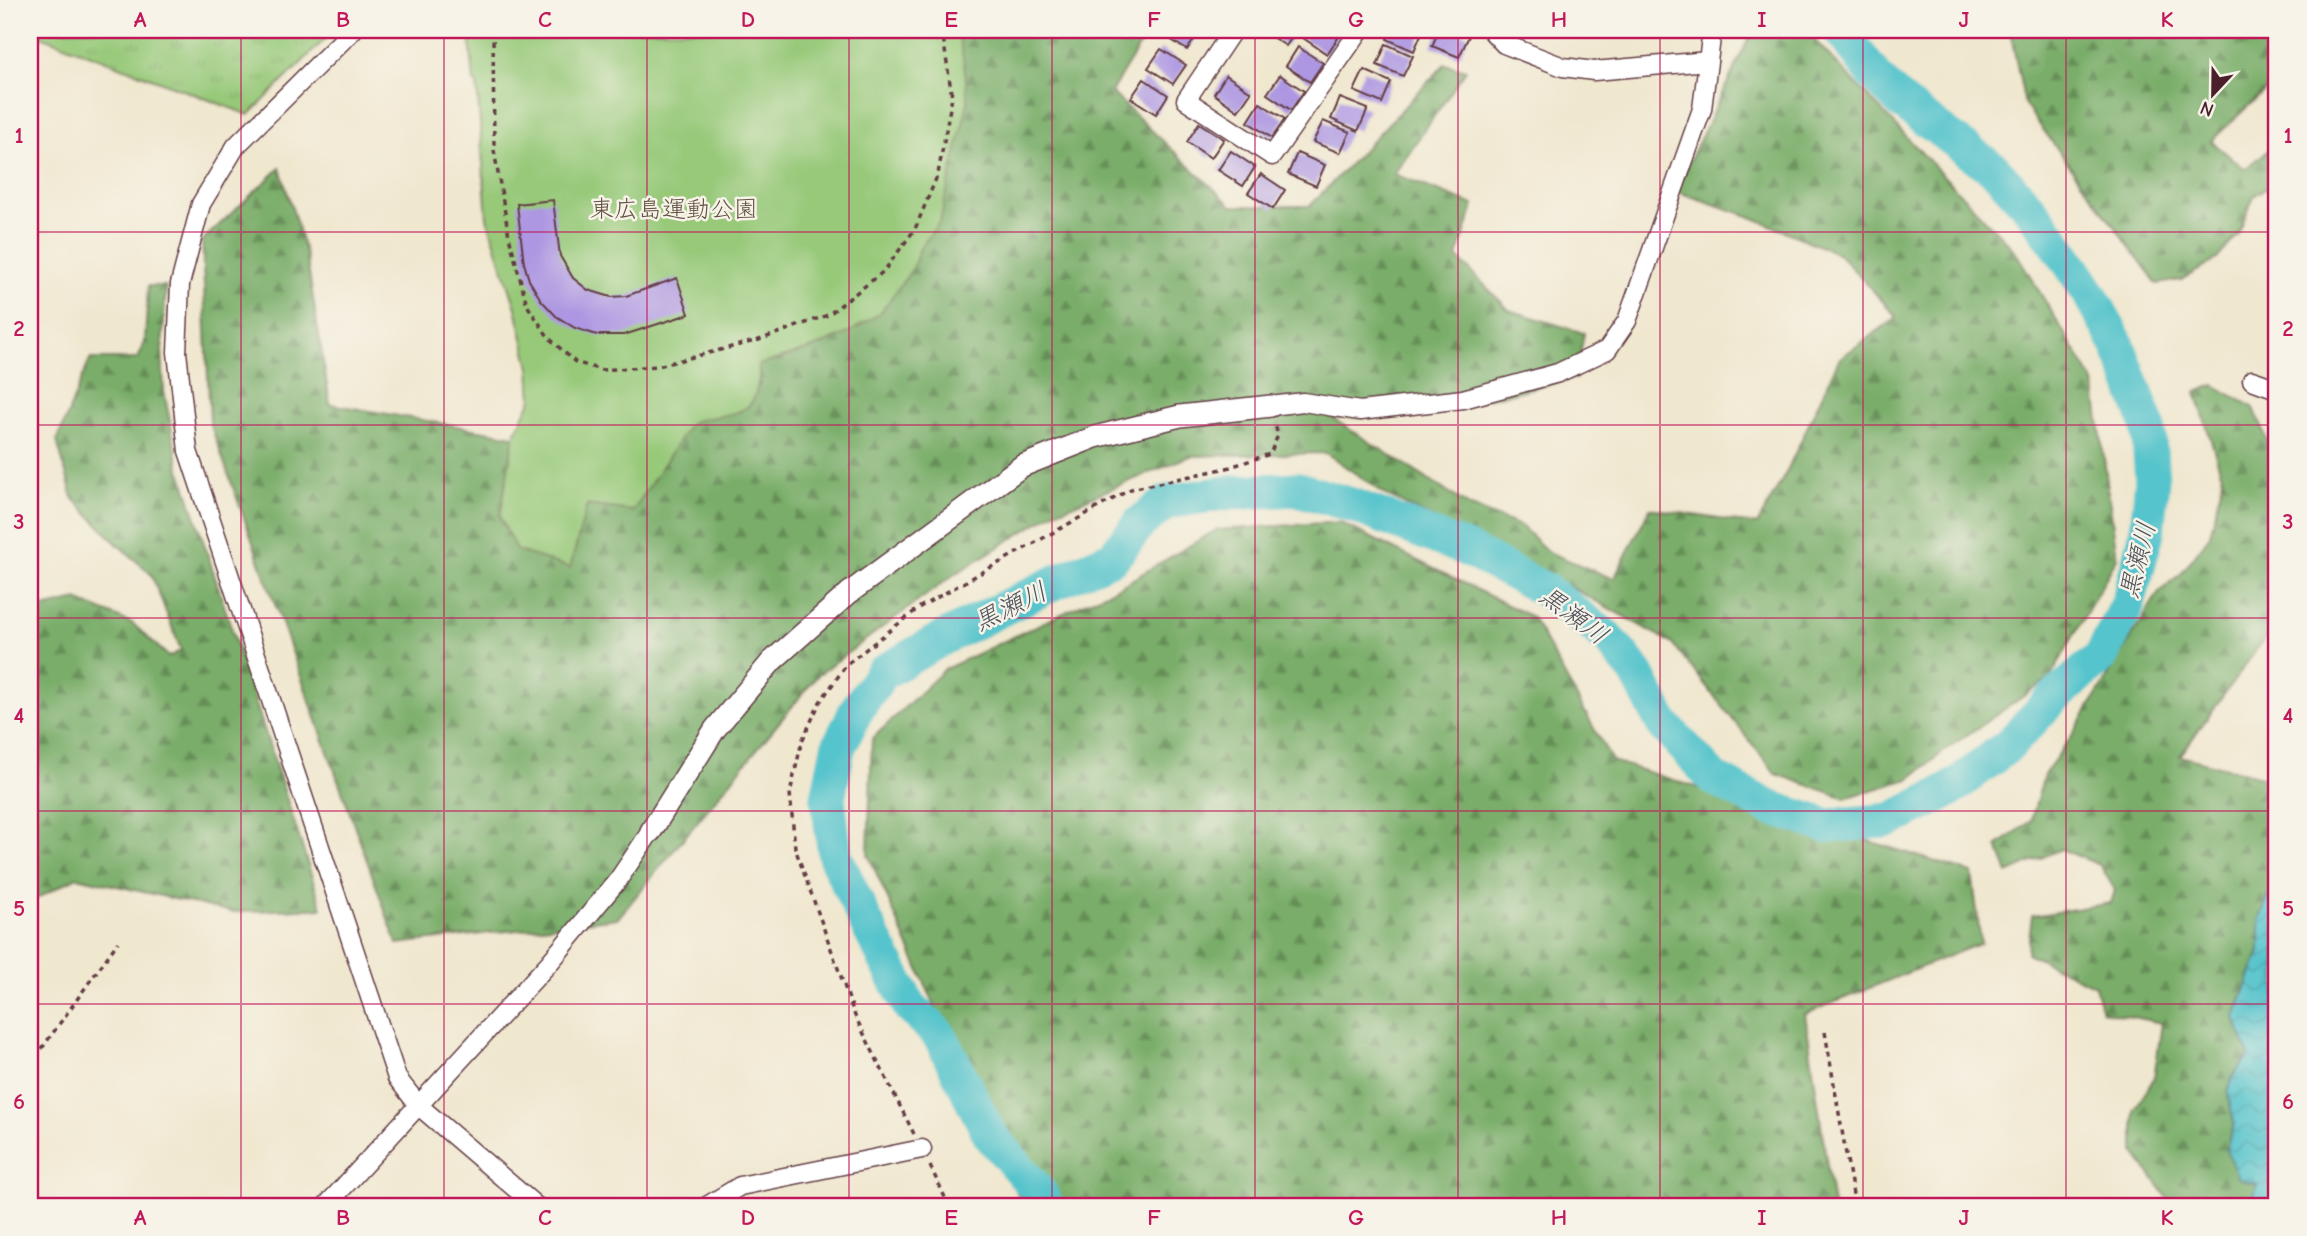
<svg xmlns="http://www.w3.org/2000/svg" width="2307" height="1236" viewBox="0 0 2307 1236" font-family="'Comic Neue','Klee One',sans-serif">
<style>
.grass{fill:url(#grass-tufts);stroke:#707452;stroke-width:2}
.forest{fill:url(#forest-firs);stroke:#62664a;stroke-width:2}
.park{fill:#97c979;stroke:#707452;stroke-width:2}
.water{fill:url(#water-waves);stroke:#50727c;stroke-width:2}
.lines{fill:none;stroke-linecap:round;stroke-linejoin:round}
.river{stroke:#56c4cc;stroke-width:35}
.building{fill:#ad97e2}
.minor-casing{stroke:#633d44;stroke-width:21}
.tertiary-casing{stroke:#633d44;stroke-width:24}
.path{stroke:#633d44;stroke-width:3.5;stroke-dasharray:5 5;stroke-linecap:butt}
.minor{stroke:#fff;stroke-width:18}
.tertiary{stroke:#fff;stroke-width:21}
.grid{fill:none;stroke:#c2185b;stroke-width:2;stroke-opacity:0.55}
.labels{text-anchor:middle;stroke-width:5;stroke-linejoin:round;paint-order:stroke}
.park-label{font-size:24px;fill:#615242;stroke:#f7f3e8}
.water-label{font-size:26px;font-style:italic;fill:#4e515b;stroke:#f7f3e8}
.neatline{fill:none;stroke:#c2185b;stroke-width:2.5}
.grid-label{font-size:23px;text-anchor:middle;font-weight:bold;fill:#c2185b}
</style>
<defs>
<pattern id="grass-tufts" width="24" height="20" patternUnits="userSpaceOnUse" patternTransform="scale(1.75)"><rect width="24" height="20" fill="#97c979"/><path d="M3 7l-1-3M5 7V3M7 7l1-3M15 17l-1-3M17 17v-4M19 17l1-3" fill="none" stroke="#84ac69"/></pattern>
<pattern id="forest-firs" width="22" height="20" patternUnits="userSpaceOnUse" patternTransform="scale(1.75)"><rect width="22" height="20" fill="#79ad69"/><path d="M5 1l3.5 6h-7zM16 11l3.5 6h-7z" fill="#658c57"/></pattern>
<pattern id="water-waves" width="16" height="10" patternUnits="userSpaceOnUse" patternTransform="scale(1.75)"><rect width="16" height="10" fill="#56c4cc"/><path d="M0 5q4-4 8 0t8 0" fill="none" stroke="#4ca8af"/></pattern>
</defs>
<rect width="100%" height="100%" fill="#f7f3e8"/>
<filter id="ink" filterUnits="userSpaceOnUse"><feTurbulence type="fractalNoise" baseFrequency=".0143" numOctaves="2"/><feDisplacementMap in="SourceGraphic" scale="14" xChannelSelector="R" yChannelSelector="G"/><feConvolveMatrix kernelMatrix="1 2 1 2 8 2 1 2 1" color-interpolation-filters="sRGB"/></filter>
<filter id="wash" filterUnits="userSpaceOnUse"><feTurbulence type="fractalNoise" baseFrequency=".00686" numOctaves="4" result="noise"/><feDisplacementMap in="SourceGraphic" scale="28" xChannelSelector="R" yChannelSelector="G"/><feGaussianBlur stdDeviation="1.57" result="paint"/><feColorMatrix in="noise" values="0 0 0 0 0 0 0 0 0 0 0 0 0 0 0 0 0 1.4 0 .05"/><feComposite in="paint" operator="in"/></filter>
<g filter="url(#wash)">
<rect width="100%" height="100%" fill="#f0e7cf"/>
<path class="grass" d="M30,30H334L249,115L30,32Z"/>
<g class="forest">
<path d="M957,30H1149L1111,92L1232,206H1310L1445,64L1466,70L1394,174L1474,205L1457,257L1509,310L1584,333L1576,378L1417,415L1332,418L1471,507L1521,526L1548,552L1614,579L1650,508L1757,525L1786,473L1839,359L1897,317L1839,254L1754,218L1675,191L1753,30H1805L2015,251L2094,382L2117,558L2050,678L1951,746L1909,779L1845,798L1776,774L1672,643L1547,574L1389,497L1326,453L1190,456L1055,512L952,576L818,675L618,918L397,944L210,423L202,241L280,168L306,255L330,404L514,436L500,517L587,505L633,511L691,421L740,411L760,384L759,365L816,347L850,332L913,268L919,250L940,221L959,33Z"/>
<path d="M2010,30H2277V79L2211,141L2245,169L2277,143V181L2254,196L2238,235L2217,259L2182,280L2157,284L2025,105Z"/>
<path d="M148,286H166L162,350L164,392L179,466L322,908L232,912L77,877L30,902V611L77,600L132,623L169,657L181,650L151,574L115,542L73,498L57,441L90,359H138L145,341Z"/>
<path d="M2214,385L2254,408L2277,464V621L2180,756L2277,781L2276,877L2260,918V951L2235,1017L2249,1056L2233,1076L2228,1094L2234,1123L2226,1149L2257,1184L2250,1206H2169L2170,1201L2134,1152V1111L2154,1078L2162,1023L2102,1011L2095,986L2027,953L2032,916L2111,903L2115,890L2100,865L2061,849L2008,873L1997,846L2031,821L2044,775L2073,734L2159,592L2180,575L2210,535L2223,479L2196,392Z"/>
<path d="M1339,522L1532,617L1612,761L1972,873L1981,943L1805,1014L1833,1206H1023L868,854L872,739L945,669L1121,586L1216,530Z"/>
</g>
<path class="park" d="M469,30H957L964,62L968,102L940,221L919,250L913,268L880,313L850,332L816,347L759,365C760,421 735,410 691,422L633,511L587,505L570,568L516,550L500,517L514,436L532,399L530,368L516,308L487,218L477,83L474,82Z"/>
<path class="water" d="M2276,877L2277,1206H2250L2257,1184L2238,1179L2226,1149L2234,1123L2228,1094L2233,1076L2249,1056L2235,1017L2260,952V918Z"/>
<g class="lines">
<path class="river" d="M1046,1206L1040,1193L990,1135L940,1036L910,1007L865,920L835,856L828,798L838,748L857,709L882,673L945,637L1054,583L1113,557L1141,522L1167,502L1225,493L1298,489L1355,506L1466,549L1547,591L1608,638L1637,674L1663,724L1713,778L1771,808L1828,826L1891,820L1950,790L2009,745L2052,699L2101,657L2128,604L2147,532L2152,480L2148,425L2118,346L2093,299L2061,250L2029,207L1995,170L1901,102L1874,75L1840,30"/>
</g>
<g id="blocks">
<g class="building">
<path d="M1165,30H1198L1200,31L1187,50L1162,34Z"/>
<path d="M1261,30H1297L1286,46Z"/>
<path d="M1308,30H1332L1340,35L1327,54L1303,38Z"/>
<path d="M1391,30H1423L1414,51L1387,39Z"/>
<path d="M1439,30H1454L1469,36L1459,57L1432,46Z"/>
<path d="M1386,44L1413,56L1403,76L1377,65Z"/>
<path d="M1298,47L1323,63L1310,82L1286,66Z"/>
<path d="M1161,49L1186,65L1173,84L1148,68Z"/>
<path d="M1364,70L1391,82L1382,103L1354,91Z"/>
<path d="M1226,75L1251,92L1238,111L1214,94Z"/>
<path d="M1280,75L1304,91L1291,110L1267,94Z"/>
<path d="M1144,79L1168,95L1156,114L1131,98Z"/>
<path d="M1340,98L1368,109L1358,131L1331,119Z"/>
<path d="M1260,103L1285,119L1272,138L1248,122Z"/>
<path d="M1323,121L1350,132L1340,153L1313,142Z"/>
<path d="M1199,123L1224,139L1211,158L1187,142Z"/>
<path d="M1231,151L1255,167L1243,186L1218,170Z"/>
<path d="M1297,153L1325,165L1316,186L1288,174Z"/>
<path d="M1261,174L1285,190L1273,209L1248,193Z"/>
<path d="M553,200L560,256L573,278L588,290L611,297L626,296L677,278L689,314L624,335H597L575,328L556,316L541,300L529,280L524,263L517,204Z"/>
</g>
</g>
</g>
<g filter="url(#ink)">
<use href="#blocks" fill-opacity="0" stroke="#633d44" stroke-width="2"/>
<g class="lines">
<defs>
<g id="minor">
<path d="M353,30L236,146L201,204L180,284L177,352L188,451L397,1078L419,1106L536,1206"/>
<path d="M1233,30L1186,100L1272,156L1360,30"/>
<path d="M1491,30L1504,44L1563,67L1594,71L1708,61"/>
<path d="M2252,380L2277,389"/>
<path d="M1271,406L1303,402L1360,411L1463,399L1558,373L1607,350L1627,321L1702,109L1712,30"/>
<path d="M326,1206L550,962L618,880L651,831"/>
<path d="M707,1206L740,1186L922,1149"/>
</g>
<path id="tertiary" d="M651,831L715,729L772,661L849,593L1022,466L1095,437L1180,416L1271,406"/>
</defs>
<use href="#minor" class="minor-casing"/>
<use href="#tertiary" class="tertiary-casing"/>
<g class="path">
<path d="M493,30L494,150L509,236L527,305L549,338L575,362L601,370L658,366L759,340L828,315L884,271L915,229L938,174L952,97L942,30"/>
<path d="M1825,1032L1855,1206"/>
<path d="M30,1065L118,942"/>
<path d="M914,1134L855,1016L795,848L790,793L802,741L820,702L847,664L920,607L1131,489L1227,468L1270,454L1278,435L1275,425"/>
<path d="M930,1166L949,1206"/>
</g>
<use href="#minor" class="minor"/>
<use href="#tertiary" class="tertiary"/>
</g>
</g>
<path class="grid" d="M241,30V1206M444,30V1206M647,30V1206M849,30V1206M1052,30V1206M1255,30V1206M1458,30V1206M1660,30V1206M1863,30V1206M2066,30V1206M30,232H2277M30,425H2277M30,618H2277M30,811H2277M30,1004H2277"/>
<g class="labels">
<g class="park-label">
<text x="674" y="217">東広島運動公園</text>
</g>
<g class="water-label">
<text transform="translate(2137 560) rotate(-76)" y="9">黒瀬川</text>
<text transform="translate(1010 606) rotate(-26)" y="9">黒瀬川</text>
<text transform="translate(1574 615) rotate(37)" y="9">黒瀬川</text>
</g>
</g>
<rect width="2307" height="1236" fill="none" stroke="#f7f3e8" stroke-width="77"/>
<g transform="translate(2213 94) rotate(202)" stroke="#f7f3e8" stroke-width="5" paint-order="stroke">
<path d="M0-5L12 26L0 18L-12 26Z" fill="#4a1f2b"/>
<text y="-10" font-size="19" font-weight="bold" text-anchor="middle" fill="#4a1f2b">N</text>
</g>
<rect x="38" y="38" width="2230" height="1160" class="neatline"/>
<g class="grid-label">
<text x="140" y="27">A</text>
<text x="343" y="27">B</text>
<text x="545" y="27">C</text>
<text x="748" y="27">D</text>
<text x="951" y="27">E</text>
<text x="1154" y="27">F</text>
<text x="1356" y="27">G</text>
<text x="1559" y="27">H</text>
<text x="1762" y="27">I</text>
<text x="1964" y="27">J</text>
<text x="2167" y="27">K</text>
<text x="19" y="143">1</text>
<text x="2288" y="143">1</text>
<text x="19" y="336">2</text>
<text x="2288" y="336">2</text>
<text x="19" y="529">3</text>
<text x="2288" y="529">3</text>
<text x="19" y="723">4</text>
<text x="2288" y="723">4</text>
<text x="19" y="916">5</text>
<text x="2288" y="916">5</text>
<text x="19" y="1109">6</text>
<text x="2288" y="1109">6</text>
<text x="140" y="1225">A</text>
<text x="343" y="1225">B</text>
<text x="545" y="1225">C</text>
<text x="748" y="1225">D</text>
<text x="951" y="1225">E</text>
<text x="1154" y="1225">F</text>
<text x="1356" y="1225">G</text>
<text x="1559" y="1225">H</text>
<text x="1762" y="1225">I</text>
<text x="1964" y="1225">J</text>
<text x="2167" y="1225">K</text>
</g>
</svg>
